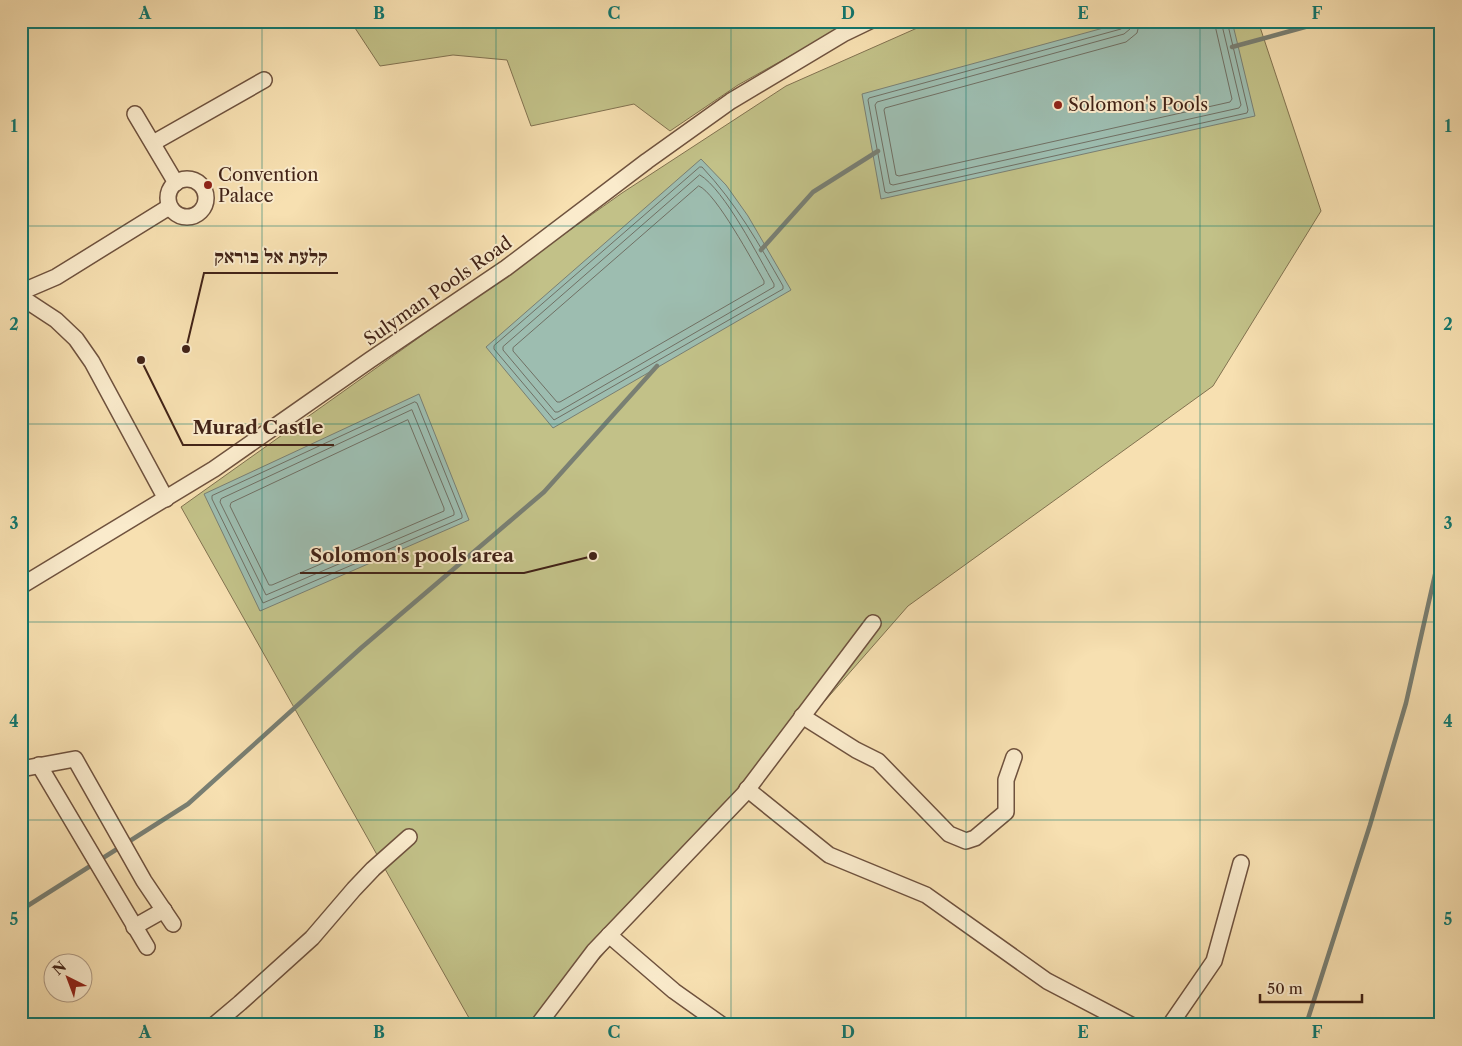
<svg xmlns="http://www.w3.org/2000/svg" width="1462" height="1046" viewBox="0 0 1462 1046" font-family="'Libre Caslon Text','Frank Ruhl Libre',serif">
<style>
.green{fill:#c2c188;stroke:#827250}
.water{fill:#9dbdb0;stroke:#797f73}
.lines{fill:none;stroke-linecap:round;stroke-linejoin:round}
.shore{stroke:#707064;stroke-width:1}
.stream{stroke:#797f73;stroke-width:4.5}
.minor-casing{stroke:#6f523e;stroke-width:18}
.minor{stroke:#faebcc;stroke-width:15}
.grid{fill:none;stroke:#0f766e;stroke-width:1;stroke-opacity:0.55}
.poi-dot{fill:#8f2418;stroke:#faebcc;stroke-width:2}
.labels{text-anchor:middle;stroke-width:4;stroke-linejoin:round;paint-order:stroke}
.poi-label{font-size:18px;fill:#422317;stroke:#faebcc;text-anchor:start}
.street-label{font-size:18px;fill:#422317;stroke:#faebcc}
.leader{fill:none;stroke:#422317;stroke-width:2}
.callout-dot{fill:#422317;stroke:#faebcc;stroke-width:2}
.callout-label{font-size:19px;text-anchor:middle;font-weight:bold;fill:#422317;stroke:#faebcc;stroke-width:4;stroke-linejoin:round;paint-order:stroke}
.neatline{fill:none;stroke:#0f766e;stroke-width:2}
.grid-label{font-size:16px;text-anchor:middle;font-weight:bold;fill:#0f766e}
</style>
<rect width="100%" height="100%" fill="#f7e0b1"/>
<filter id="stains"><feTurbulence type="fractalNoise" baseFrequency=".004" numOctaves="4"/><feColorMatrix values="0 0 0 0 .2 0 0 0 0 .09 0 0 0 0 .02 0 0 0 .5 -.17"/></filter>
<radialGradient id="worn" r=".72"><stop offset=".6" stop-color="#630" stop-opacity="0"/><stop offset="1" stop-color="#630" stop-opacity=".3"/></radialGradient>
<g class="green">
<path d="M372,21H853L738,85L670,131L634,104L531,126L507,60L453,55L380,66L355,28Z"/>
<path d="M933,21H1258L1321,211L1213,386L908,606L541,1025H473L181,507L622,193L786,86Z"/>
</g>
<g class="water">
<path d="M1129,21H1232L1255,116L881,199L862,94Z"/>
<path d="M701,159L726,185L748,216L791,290L553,428L486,347Z"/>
<path d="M419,394L469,520L260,611L204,494Z"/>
</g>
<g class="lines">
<g class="shore">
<path d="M1126,21L1125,26L1121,29L869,98L868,100L885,192L888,193L1247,113L1248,110L1227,21"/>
<path d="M1132,21L1130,29L1124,34L877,102L875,105L890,184L893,185L1239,108L1241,105L1221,21"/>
<path d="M1140,21L1137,33L1126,42L885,108L884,110L896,175L899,176L1230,102L1232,99L1214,21"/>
<path d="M700,167H702C736,203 759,244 783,286V289L554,420L494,349V346Z"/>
<path d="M700,175C725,190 759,258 774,284V287L558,412H555L503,350V347Z"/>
<path d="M699,186C716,193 753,262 764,281V284L560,402H557L513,351V348Z"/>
<path d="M415,402L417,403L462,515V518L263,603L212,499V496Z"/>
<path d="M412,410L454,512V515L266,595L220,502L221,499Z"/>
<path d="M408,420L444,508V511L272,585H269L230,506L231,503Z"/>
</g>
<g class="stream">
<path d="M1232,47L1327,21"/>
<path d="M761,250L813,192L878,151"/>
<path d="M21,910L188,804L361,648L544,492L657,366"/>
<path d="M1306,1025L1370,825L1406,703L1441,548"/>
</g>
<defs>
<g id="minor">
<path d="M135,114L176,183"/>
<path d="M153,143L264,80"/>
<circle cx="187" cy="198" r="19"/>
<path d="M21,292L56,277L169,207"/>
<path d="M21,297L56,320L76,339L92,362L166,499"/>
<path d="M21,586L214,469L370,360L506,268L647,161L731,101L843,34L870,21"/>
<path d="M802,716L856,750L878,761L949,834L966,841L975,838L1006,812V780L1014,757"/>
<path d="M39,765L147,947"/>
<path d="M21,769L75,759L144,881L173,924"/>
<path d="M747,789L829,855L926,895L1047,981L1131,1025"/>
<path d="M134,927L164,910"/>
<path d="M609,935L674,991L722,1025"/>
<path d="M21,1024L22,1025"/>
<path d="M214,1025L240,1003L312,938L354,889L373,869L409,837"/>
<path d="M538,1025L594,951L744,794L873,623"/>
<path d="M1170,1025L1214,961L1241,863"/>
</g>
</defs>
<use href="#minor" class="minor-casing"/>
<use href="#minor" class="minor"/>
</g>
<path class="grid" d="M262,21V1025M496,21V1025M731,21V1025M966,21V1025M1200,21V1025M21,226H1441M21,424H1441M21,622H1441M21,820H1441"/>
<g class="poi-dot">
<circle cx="1058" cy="105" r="5"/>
<circle cx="208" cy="185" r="5"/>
</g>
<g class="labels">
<g class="poi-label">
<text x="1068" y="111">Solomon's Pools</text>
<text x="218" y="181">Convention<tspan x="218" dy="21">Palace</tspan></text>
</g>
<g class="street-label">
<text transform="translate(438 291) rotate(-35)" y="6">Sulyman Pools Road</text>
</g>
</g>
<path class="leader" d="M186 349L204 273H338M141 360L183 445H334M593 556L524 573H300"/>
<g class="callout-dot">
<circle cx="186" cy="349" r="5"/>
<circle cx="141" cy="360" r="5"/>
<circle cx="593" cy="556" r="5"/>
</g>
<g class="callout-label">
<text x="271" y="263">קלעת אל בוראק</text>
<text x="258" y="434">Murad Castle</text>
<text x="412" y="562">Solomon's pools area</text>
</g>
<rect width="1462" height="1046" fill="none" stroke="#f7e0b1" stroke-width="55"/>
<g transform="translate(68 978) rotate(318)"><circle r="24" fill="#faebcc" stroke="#b09b84"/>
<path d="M0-4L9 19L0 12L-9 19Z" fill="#8f2418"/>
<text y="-8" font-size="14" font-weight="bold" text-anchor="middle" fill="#422317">N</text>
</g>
<path d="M1260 994v8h102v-8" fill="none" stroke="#422317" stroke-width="2.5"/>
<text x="1267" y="994" font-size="15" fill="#422317" stroke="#faebcc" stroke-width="4" paint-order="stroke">50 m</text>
<rect x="28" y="28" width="1406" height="990" class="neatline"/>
<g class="grid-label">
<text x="145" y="19">A</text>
<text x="379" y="19">B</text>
<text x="614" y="19">C</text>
<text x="848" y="19">D</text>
<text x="1083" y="19">E</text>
<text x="1317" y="19">F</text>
<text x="14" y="132">1</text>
<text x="1448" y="132">1</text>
<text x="14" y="330">2</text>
<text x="1448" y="330">2</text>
<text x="14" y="529">3</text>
<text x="1448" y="529">3</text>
<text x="14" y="727">4</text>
<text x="1448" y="727">4</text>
<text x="14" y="925">5</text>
<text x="1448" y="925">5</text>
<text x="145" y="1038">A</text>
<text x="379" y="1038">B</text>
<text x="614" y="1038">C</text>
<text x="848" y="1038">D</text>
<text x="1083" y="1038">E</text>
<text x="1317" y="1038">F</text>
</g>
<rect width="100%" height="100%" filter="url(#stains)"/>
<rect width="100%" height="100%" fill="url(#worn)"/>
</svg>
